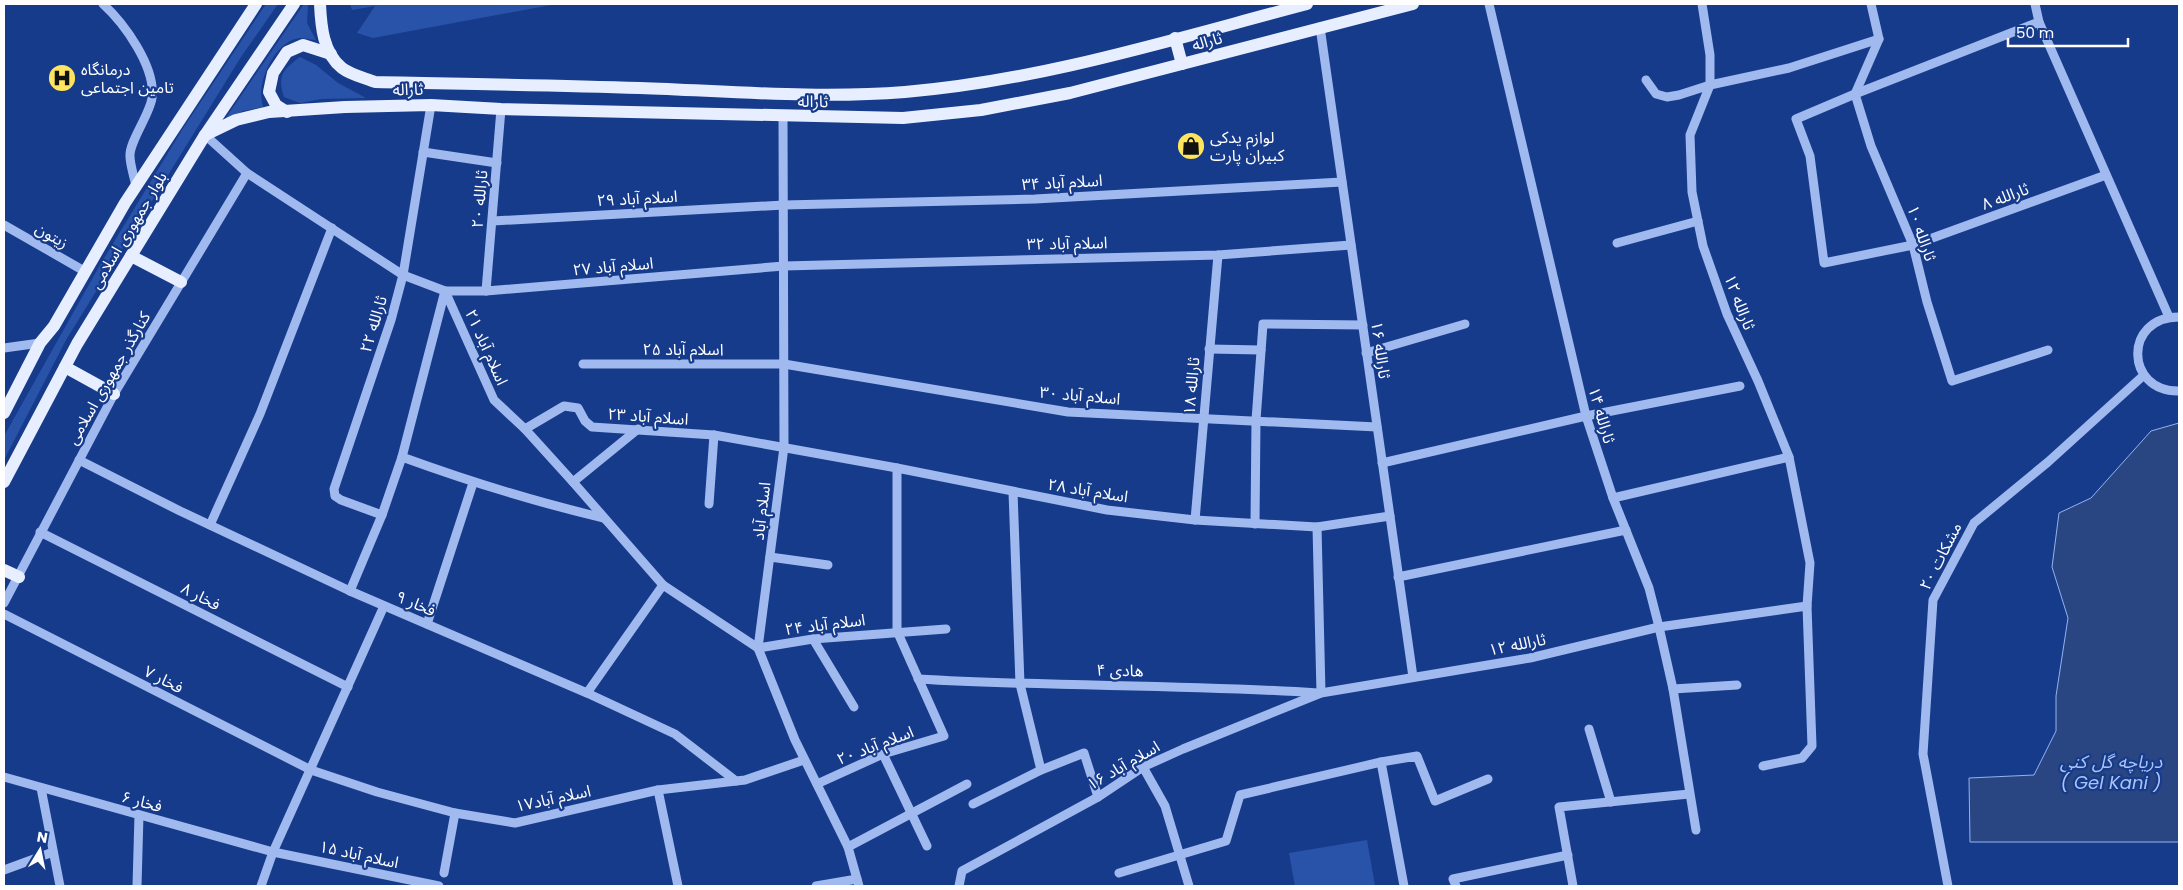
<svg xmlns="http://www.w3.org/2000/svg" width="2183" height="890" viewBox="0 0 2183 890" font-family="Poppins,'Noto Sans Arabic',sans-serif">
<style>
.green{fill:#2953a9}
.water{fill:#2a4682;stroke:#92b3f1}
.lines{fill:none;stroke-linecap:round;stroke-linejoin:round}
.minor{stroke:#a0baef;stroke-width:9}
.major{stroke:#e7eeff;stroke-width:12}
.labels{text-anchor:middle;stroke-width:4.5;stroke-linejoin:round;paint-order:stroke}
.street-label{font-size:16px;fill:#fff;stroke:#173b8b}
.poi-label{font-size:16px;fill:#fff;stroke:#173b8b;text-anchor:start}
.water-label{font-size:18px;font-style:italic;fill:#abc4f6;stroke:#173b8b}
</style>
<rect width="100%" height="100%" fill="#173b8b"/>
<g class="green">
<path d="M266,4H278L241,57L66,340L4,460V436L100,265L182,130Z"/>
<path d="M304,4H308L307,23L316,40C311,40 305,38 300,38C278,40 262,72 261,92C261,97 262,102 263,107L243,111L223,122Z"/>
<path d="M350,4H556L373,38L357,33L375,6L352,10Z"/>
<path d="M300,57L316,65L338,83L366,98L321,99L300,103L284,97C277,75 283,70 300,57Z"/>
<path d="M1367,840L1375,886H1295L1289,853Z"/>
</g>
<path class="water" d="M2179,423V842H1970L1969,778L2034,775L2056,731V696L2068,618L2052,567L2059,513L2091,498L2151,431Z"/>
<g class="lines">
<g class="minor">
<path d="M103,4C124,23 156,67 152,98C150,114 129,142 130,156C130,165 134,176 136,186"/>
<path d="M1489,4L1586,416L1613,498L1649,588L1659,627L1673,689L1696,830"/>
<path d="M1702,4L1710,55V85L1690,135L1692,192L1703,246L1727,314L1758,381L1789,457L1810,563L1807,606L1812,746L1802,758L1763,766"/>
<path d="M1871,4L1879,39L1855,94L1871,146L1913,245L1927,302L1952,381L2048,350"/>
<path d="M2035,4L2039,22L2169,317"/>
<path d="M2039,22L1855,94L1796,119L1810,156L1824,263L1913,245L2106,175"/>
<path d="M1320,27L1413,677"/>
<path d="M1646,80L1656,94L1667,97L1679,95L1710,85L1789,68L1879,39"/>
<path d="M783,117L784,447L758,648L795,740L848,847L859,886"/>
<path d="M205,135L247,173L403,275L445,291L494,400L525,429L573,482L663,585L758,648L813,639L946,629"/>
<path d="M423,152L497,163"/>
<path d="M493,221L784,205L1035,199L1342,182"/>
<path d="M4,225L86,272"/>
<path d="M1617,243L1698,221"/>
<path d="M486,291L501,109"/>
<path d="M2179,317C2123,317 2125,392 2179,391"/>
<path d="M4,348L40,343"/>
<path d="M1209,349L1261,350"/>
<path d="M1366,353L1465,324"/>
<path d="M583,364H784L1068,412L1377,427"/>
<path d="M525,429L564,406L578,408L585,421L592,427L714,435L897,468L1107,510L1195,520L1317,527L1390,516"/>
<path d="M402,457L445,291H486L784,266L1218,255L1351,245"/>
<path d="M79,460L180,511L350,591L587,693L675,734L736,781"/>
<path d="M1382,463L1586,416L1740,386"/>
<path d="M573,482L638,429"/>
<path d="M1013,492L1020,684L1041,770"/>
<path d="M1613,498L1789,457"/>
<path d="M709,504L714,435"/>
<path d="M382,515L341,500L335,496L334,489L391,320L403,275L431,105"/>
<path d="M1195,520L1218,255"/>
<path d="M1255,524L1256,420L1263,324L1363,325"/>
<path d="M210,525L260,414L332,228"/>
<path d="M1317,527L1321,693"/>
<path d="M40,532L348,687"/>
<path d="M770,557L828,565"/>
<path d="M1398,577L1626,530"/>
<path d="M350,591L382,515L402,457C468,481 535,502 604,518"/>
<path d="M4,603L114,394L247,173"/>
<path d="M4,614L311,770L377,792L455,813L515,823L658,790L745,780L804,760"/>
<path d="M427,624L473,483"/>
<path d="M813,639L854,707"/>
<path d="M918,679C1052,687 1185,684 1318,693"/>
<path d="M1673,689L1737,685"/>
<path d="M587,693L663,585"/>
<path d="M1589,729L1611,802"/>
<path d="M883,754L927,846"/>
<path d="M1381,762L1404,886"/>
<path d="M1143,767L1165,806L1189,886"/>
<path d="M4,777L273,852L439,886"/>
<path d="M817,784L883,754L944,736L897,631V468"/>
<path d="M41,788L60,886"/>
<path d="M658,790L678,886"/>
<path d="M973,804L1041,770L1084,753L1098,797"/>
<path d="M848,847L967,784"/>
<path d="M4,870L53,852"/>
<path d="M444,873L455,813"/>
<path d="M1119,873L1226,841L1240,795L1381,762L1417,756L1435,801L1488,779"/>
<path d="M137,886L139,815"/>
<path d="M261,886L273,852L384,606"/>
<path d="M816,886L857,879"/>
<path d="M959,886L962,871L1098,797L1143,767L1183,749L1321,693L1530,658L1659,627L1807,606"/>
<path d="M1456,886L1453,879L1568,855"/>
<path d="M1573,886L1559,807L1689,794"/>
<path d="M1948,886L1923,754L1933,600L1974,523L2048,462L2144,375"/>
</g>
<g class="major">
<path d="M320,4C321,26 323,53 342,68C351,75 365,78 375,82C463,84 552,85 640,88C728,91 817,99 905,92C1040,81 1177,38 1307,4"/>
<path d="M1175,38L1182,64"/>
<path d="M287,112L276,105L269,92L273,73L287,52L303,45L331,54"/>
<path d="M205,135L236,120L269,112L345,107L431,105L501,109L903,118L981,110L1070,93L1413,4"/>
<path d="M131,256L181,282"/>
<path d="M65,367L114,394"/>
<path d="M4,413L40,343L54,326L125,203L256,4"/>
<path d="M4,482L77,344L205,135L294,4"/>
<path d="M4,570L19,577"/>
</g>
</g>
<defs>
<symbol id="hospital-disc" viewBox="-11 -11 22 22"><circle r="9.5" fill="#ffe45d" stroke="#173b8b"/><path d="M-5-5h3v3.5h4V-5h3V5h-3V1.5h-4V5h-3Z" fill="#111"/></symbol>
<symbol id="shop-disc" viewBox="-11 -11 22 22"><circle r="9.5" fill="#ffe45d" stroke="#173b8b"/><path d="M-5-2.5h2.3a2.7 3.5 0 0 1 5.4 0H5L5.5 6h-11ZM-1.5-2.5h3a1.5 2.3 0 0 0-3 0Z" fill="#111"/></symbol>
</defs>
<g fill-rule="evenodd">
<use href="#hospital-disc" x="46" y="62" width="32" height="32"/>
<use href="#shop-disc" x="1175" y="130" width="32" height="32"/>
</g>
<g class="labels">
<g class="street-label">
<text transform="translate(1207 41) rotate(-15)" y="6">ثاراله</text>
<text transform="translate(408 89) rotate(-1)" y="6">ثاراله</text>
<text transform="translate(813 101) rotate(1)" y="6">ثاراله</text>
<text transform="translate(1062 182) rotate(-3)" y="6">اسلام آباد ۳۴</text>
<text transform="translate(2005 196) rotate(-20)" y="6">ثارالله ۸</text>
<text transform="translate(637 198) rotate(-3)" y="6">اسلام آباد ۲۹</text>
<text transform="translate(479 199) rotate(-85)" y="6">ثارالله ۲۰</text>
<text transform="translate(128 230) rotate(-59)" y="6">بلوار جمهوری اسلامی</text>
<text transform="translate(1922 233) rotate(71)" y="6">ثارالله ۱۰</text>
<text transform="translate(52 235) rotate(30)" y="6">زیتون</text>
<text transform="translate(1067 243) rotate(-1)" y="6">اسلام آباد ۳۲</text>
<text transform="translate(613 266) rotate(-5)" y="6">اسلام آباد ۲۷</text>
<text transform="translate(1740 302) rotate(69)" y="6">ثارالله ۱۲</text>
<text transform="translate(373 324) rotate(-73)" y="6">ثارالله ۲۲</text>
<text transform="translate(487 347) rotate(66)" y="6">اسلام آباد ۲۱</text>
<text x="683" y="355">اسلام آباد ۲۵</text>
<text transform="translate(1381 350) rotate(82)" y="6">ثارالله ۱۶</text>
<text transform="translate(108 378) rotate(-60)" y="6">کنارگذر جمهوری اسلامی</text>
<text transform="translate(1191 386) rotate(-85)" y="6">ثارالله ۱۸</text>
<text transform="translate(1080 395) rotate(5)" y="6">اسلام آباد ۳۰</text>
<text transform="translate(1602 415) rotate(74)" y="6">ثارالله ۱۴</text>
<text transform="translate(648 416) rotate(4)" y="6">اسلام آباد ۲۳</text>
<text transform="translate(1088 490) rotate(9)" y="6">اسلام آباد ۲۸</text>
<text transform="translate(761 511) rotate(-83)" y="6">اسلام آباد</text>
<text transform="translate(1940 556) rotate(-63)" y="6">مشکات ۲۰</text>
<text transform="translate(201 596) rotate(27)" y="6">فخار ۸</text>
<text transform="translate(416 603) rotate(23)" y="6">فخار ۹</text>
<text transform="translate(825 624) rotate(-7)" y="6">اسلام آباد ۲۴</text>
<text transform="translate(1517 644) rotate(-11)" y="6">ثارالله ۱۲</text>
<text transform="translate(1120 670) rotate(1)" y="6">هادی ۴</text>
<text transform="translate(164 679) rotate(27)" y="6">فخار ۷</text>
<text transform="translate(875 745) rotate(-21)" y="6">اسلام آباد ۲۰</text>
<text transform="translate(1123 765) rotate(-30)" y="6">اسلام آباد ۱۶</text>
<text transform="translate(553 798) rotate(-12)" y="6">اسلام آباد۱۷</text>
<text transform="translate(142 801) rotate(15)" y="6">فخار ۶</text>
<text transform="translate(359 854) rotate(12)" y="6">اسلام آباد ۱۵</text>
</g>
<g class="poi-label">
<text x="81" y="75">درمانگاه<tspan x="81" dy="18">تامین اجتماعی</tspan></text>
<text x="1210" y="143">لوازم یدکی<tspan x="1210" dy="18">کبیران پارت</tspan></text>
</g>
<g class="water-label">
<text x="2111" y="768">دریاچه گل کنی<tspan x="2111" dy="21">( Gel Kani )</tspan></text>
</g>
</g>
<rect width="2183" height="890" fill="none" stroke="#ffffff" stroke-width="10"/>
<g transform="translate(40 850) rotate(10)" stroke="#173b8b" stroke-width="4" paint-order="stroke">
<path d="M0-4L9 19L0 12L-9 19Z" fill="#ffffff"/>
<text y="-8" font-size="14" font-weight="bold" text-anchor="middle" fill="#ffffff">N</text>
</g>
<path d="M2008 38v8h120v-8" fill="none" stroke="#ffffff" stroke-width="2.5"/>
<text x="2016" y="38" font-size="15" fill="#ffffff" stroke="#173b8b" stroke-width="4" paint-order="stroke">50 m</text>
</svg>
